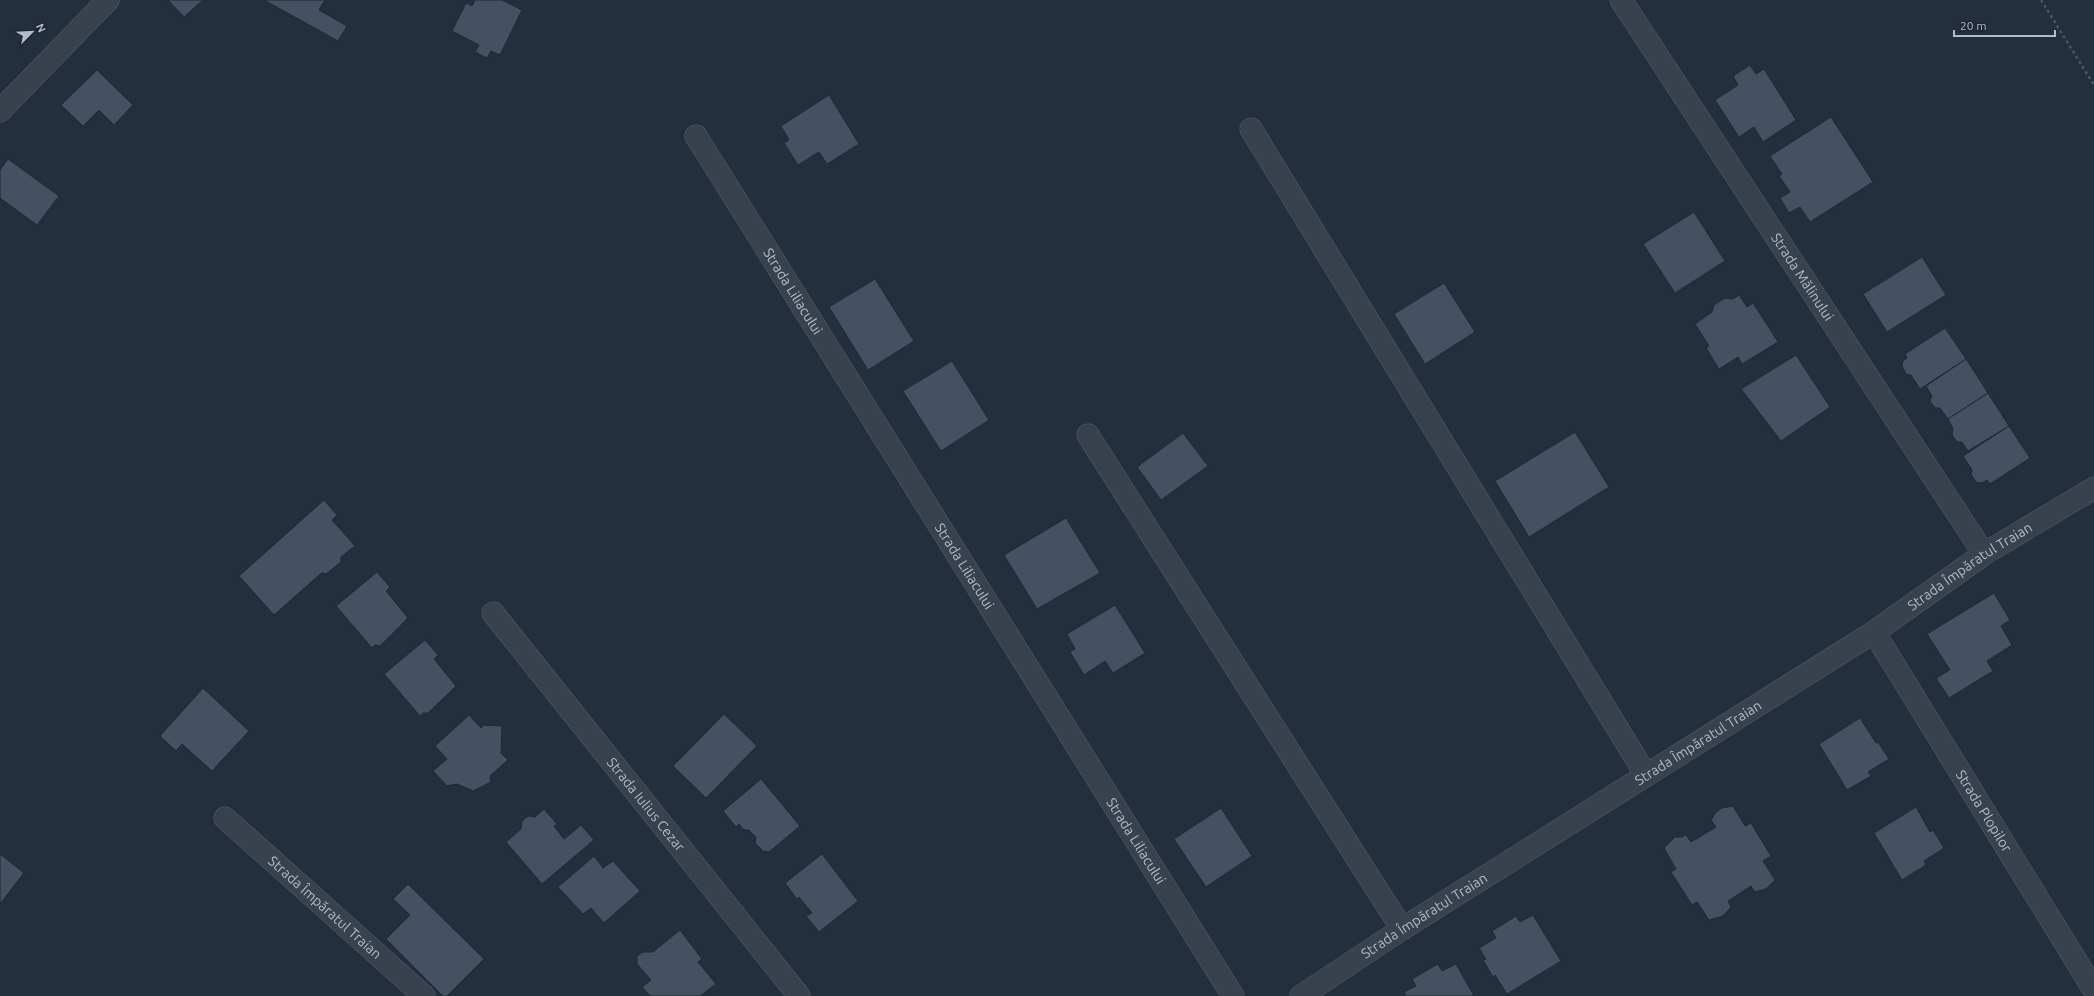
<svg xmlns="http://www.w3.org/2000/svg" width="2094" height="996" viewBox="0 0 2094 996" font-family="Ubuntu,sans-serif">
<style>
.building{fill:#455162;stroke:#1f2835}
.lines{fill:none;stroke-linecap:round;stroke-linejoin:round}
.street-casing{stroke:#565f6c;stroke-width:23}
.path{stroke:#44595c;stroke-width:2.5;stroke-dasharray:3 3;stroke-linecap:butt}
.street{stroke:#38414e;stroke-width:22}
.labels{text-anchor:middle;stroke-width:4;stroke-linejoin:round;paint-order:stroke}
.street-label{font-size:14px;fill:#b4bcc9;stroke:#1d2633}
</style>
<rect width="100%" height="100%" fill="#242f3e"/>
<g class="building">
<path d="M168,0H203L184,17Z"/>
<path d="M264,0H325L319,10L347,26L338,41Z"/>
<path d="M475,0H502L522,10L500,55L491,51L487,58L475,52L479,45L452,31L466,3L472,6Z"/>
<path d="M1750,65L1756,74L1764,69L1796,120L1763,142L1754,127L1739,137L1715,100L1738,85L1733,76Z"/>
<path d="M97,70L133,105L114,125L99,110L83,126L61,105Z"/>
<path d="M829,95L859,144L827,164L819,152L798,165L784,143L789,140L781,126Z"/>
<path d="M1831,117L1873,182L1810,222L1800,207L1789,213L1780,198L1790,192L1779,176L1782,174L1770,156Z"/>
<path d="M8,159L59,196L37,225L0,198V170Z"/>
<path d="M1694,212L1725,261L1675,293L1643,244Z"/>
<path d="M1922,257L1946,295L1887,332L1863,294Z"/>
<path d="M875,279L914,341L868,370L829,307Z"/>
<path d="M1444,283L1475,332L1425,364L1394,314Z"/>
<path d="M1739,295L1747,307L1753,303L1778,342L1742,364L1738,357L1719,369L1706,348L1709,346L1695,324L1712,312L1714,305L1725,298L1733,299Z"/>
<path d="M1945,328L1966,359L1920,389L1911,375L1906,374L1902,366L1903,361L1907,358L1905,354Z"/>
<path d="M1796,355L1830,407L1781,441L1741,389Z"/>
<path d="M1966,359L1988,393L1948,419L1940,408H1935L1930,401L1932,396L1926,386Z"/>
<path d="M952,361L989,420L941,451L903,391Z"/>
<path d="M1988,393L2009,426L1968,451L1962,442H1957L1952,435L1953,429L1948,419Z"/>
<path d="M2009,426L2030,458L1990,484L1987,480L1982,483L1976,482L1971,474L1972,470L1963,456Z"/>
<path d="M1575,432L1609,487L1529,537L1495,481Z"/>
<path d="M1183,433L1208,466L1161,500L1137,467Z"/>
<path d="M324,500L337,515L332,520L355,546L341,557V562L326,574L322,573L318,576L274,615L239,576Z"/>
<path d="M1066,518L1100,573L1037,609L1004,555Z"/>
<path d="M377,572L390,587L386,591L408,618L380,646L375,645L372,648L336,606Z"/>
<path d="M1994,593L2010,620L2001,626L2012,645L1987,661L1993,671L1949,698L1936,678L1950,670L1927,634Z"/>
<path d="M1115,605L1145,653L1113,673L1105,661L1084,675L1070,652L1075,649L1067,634Z"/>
<path d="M425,640L438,655L434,659L456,686L428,713H423L420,716L384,674Z"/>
<path d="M203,688L249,731L212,771L182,744L176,751L160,736Z"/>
<path d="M724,714L757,746L706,798L673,766Z"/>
<path d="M469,715L481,728L484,725L502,726L501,753L508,760L490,776L491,782L473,791L457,784L447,786L433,771L447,759L435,746Z"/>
<path d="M1860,718L1876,743L1878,742L1889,759L1868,772L1871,776L1847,790L1819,744Z"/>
<path d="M761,779L800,826L769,852L763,851L755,843L756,837L749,830H744L739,824L736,827L723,811Z"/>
<path d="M1733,806L1745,826L1751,823L1771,856L1763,861L1775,880L1766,889L1755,892L1751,886L1728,901L1731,907L1723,916L1709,920L1697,902L1692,905L1671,872L1676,869L1664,848L1675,837H1682L1686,835L1691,842L1716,827L1711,820L1716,812L1722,808Z"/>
<path d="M1916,807L1930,832L1933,830L1944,848L1924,861L1926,865L1902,880L1874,833Z"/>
<path d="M1221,808L1252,856L1206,887L1174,839Z"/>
<path d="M544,809L557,824L554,826L564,839L581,825L594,840L542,884L506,842L521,829L522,821L528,816L535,817Z"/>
<path d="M0,854L24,873L0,904Z"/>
<path d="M822,854L858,901L819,932L806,916L812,913L799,897L797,899L785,883Z"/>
<path d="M594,856L603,868L613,861L640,891L604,923L591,908L583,914L558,887Z"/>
<path d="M408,884L484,959L447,996H443L386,939L410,915L393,899Z"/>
<path d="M1533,915L1561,961L1507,994L1495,975L1493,977L1483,960L1486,959L1479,948L1496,938L1492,931L1516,916L1520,922Z"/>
<path d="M680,930L702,959L698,962L716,984L700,996H650L642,987L651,980L637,964V956L643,952H653Z"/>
<path d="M1438,964L1442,971L1456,964L1474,996H1406L1404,992L1416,986L1412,979Z"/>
</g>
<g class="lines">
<defs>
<g id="street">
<path id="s1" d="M1621,0L1984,554"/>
<path d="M0,111L108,0"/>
<path d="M1251,129L1646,775"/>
<path id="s2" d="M696,136L1233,996"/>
<path d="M1088,435L1402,929"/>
<path id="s3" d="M493,613L799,996"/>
<path id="s4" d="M1874,632L2094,990"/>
<path id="s5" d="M225,818L424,996"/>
<path id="s6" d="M1301,996L1402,929L1874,632L1984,554L2094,488"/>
</g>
</defs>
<use href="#street" class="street-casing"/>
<path class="path" d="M2041,0L2094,85"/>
<use href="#street" class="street"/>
</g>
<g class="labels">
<g class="street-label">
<text dy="5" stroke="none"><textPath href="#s1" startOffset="331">Strada Mălinului</textPath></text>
<text dy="5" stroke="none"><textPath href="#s2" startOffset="183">Strada Liliacului</textPath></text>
<text dy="5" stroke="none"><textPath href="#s2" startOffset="507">Strada Liliacului</textPath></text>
<text dy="5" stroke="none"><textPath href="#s6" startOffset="795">Strada Împăratul Traian</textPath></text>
<text dy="5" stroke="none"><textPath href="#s6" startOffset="471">Strada Împăratul Traian</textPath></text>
<text dy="5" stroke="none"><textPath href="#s3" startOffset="245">Strada Iulius Cezar</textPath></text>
<text dy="5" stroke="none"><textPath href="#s4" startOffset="210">Strada Plopilor</textPath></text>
<text dy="5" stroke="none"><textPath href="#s2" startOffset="831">Strada Liliacului</textPath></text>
<text dy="5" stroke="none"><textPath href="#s5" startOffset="134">Strada Împăratul Traian</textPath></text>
<text dy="5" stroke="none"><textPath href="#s6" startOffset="147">Strada Împăratul Traian</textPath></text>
</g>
</g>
<g transform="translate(32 32) rotate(66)" stroke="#1d2633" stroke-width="3" paint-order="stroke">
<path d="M0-3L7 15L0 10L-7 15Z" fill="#b4bcc9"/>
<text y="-6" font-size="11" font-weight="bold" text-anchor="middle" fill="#b4bcc9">N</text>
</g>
<path d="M1954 30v6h101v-6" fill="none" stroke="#b4bcc9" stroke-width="2"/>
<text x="1960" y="30" font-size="12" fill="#b4bcc9" stroke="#1d2633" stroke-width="3" paint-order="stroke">20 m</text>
</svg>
